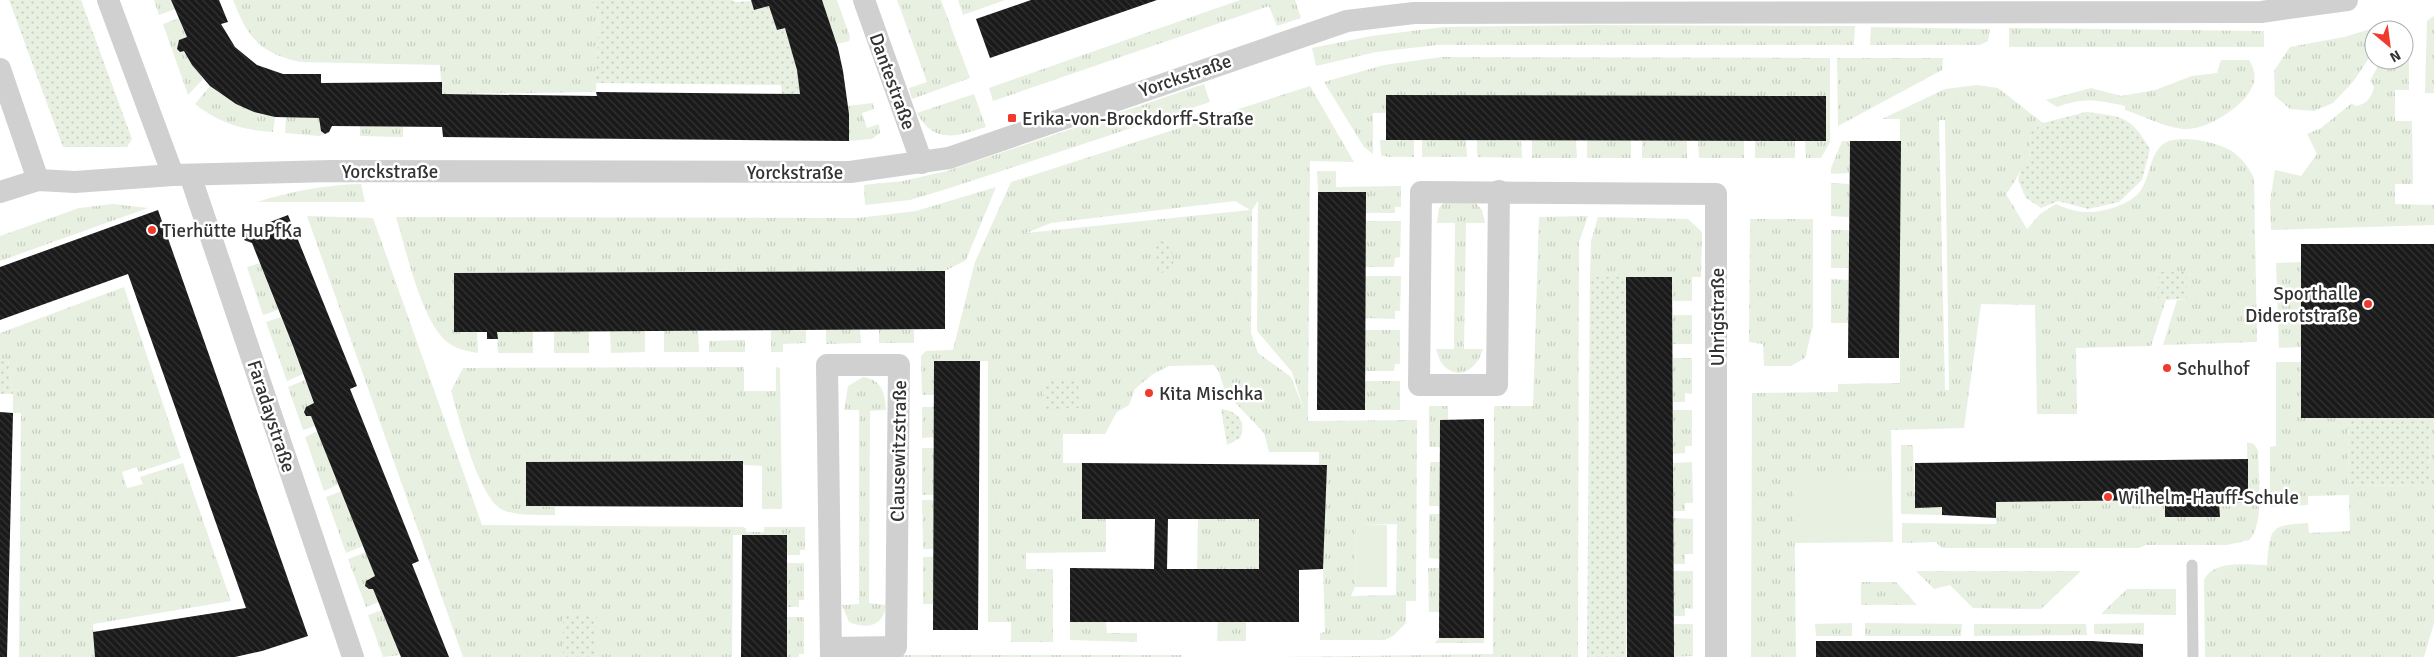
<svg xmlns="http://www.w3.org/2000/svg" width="2434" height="657" viewBox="0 0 2434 657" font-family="Signika,sans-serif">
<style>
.grass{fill:url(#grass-tufts);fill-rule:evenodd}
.park{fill:url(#park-dots)}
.pitch{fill:#e7f0e1}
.building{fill:url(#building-back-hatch);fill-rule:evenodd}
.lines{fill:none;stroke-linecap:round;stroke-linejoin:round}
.service{stroke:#d0d0d0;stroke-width:11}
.minor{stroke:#d0d0d0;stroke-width:22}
.poi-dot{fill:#f13a2e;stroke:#fff;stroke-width:2}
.labels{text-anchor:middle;stroke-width:5;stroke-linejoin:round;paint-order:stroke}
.street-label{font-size:19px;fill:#333;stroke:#fff}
.poi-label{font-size:19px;fill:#333;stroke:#fff;text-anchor:start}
</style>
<defs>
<pattern id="grass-tufts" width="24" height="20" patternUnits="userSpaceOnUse" patternTransform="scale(1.25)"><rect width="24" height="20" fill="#e7f0e1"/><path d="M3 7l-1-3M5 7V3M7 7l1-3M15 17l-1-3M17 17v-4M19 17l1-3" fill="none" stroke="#c7cec2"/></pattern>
<pattern id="park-dots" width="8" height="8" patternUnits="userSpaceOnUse" patternTransform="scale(1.25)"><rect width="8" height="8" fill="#e7f0e1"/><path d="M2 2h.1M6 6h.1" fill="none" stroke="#c7cec2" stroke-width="1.8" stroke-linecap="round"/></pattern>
<pattern id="building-back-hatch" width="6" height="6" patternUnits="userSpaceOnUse" patternTransform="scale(1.25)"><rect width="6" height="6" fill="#1a1a1a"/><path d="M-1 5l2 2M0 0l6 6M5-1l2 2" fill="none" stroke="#333"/></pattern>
</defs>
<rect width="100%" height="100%" fill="#fff"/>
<g class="grass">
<path d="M154,0H171L175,9L159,15Z"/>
<path d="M233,0H592L599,17L596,92L442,94L440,65L301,62C260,54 248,38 233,0Z"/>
<path d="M822,0H837L850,37L849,41L837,44Z"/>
<path d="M897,0H941L970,78L912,99L909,88L927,82Z"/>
<path d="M958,0H1005L963,15Z"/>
<path d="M1240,0H1295L1301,18L1277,26L1269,6L993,101L989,88Z"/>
<path d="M2434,16V93H2425L2427,21Z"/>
<path d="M179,18L187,37L179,40L177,49L180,52L184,51L203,79L188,95L163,24Z"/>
<path d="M1589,25L1855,26L1854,45H1437L1376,52L1316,66L1312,48L1371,36L1444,27Z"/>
<path d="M1871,27L1990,29L1988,41L1980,45H1870Z"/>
<path d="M2377,27L2374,30L2371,55L2353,82L2333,103L2314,111L2290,109L2275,96L2274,71L2290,47L2344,37Z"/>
<path d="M2009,28L2264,31V47H2009Z"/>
<path d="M2404,41H2409V90H2395V121H2412L2413,184H2395V204L2434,205V225L2271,230L2270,202L2275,170L2301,176L2317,154L2307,134L2321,128L2352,103L2355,106C2366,105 2372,97 2374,87L2370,81L2381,60H2404Z"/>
<path d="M1442,57L1830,58V142L1821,158H1806L1805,141H1826V96L1387,95L1386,113H1373V154L1364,147L1324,82L1384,65Z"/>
<path d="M1837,58H1943L1942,70L1838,126Z"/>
<path d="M2221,60H2249C2253,67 2256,74 2254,82C2248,105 2207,131 2183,129C2163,127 2144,116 2125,110V106C2098,100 2084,97 2057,107L2046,100L2091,88L2121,96L2155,90L2192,76L2217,73Z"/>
<path d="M1204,84L1210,102L953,187L910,200L865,205L864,185L903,181L947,171Z"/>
<path d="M1977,85L1998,88L2043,123L2031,132L2029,159C2020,169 2015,183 2006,194L2027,229L2040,214L2056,204C2065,208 2076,212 2085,212C2102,213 2131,205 2141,190C2150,177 2149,158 2161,146C2174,132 2219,142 2233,152C2243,159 2248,167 2254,178L2257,342L2163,345L2177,300L2187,299V272H2158V300H2166L2151,346L2076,348L2077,414H2037L2035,305L1981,304L1964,428L1891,430L1892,477L1794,479L1796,657H1751L1752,393L1838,392V384L1900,383V119H1882L1945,89ZM1939,120H1945L1949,390H1945Z"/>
<path d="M210,86C230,102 250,111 275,117L273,132C242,130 219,123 195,104Z"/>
<path d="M1310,86L1354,162L1310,161L1308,421L1417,420L1416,596V601H1406V623L1393,636L1385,640H1320V633L1325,632L1323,565L1327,465H1319V452H1269L1264,433L1225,392L1219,372L1214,365L1169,366L1153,374L1135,389L1129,405L1117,412L1105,434H1063V463H1082V518L1106,519V552L1026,553V569H1053V642H1011V622H988V361H980L934,395H922L921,356L926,351L953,350L975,262L1011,182ZM1235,201L1250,210L1026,233L1051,223ZM1258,201L1257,331L1292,372L1304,410L1291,377L1258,353L1251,333L1252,210ZM1397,524L1396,595L1351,596L1355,587L1356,525Z"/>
<path d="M974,94L986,127C958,136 934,145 917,113Z"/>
<path d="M873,103L874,109L862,113L867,128L879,124L880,133L872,139L849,141L848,106Z"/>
<path d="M286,117L319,118L321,131L325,134L319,136L285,133Z"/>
<path d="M360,126L403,127V137L360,136Z"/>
<path d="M1380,140H1414V157H1388L1381,155Z"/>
<path d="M1422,140H1466L1467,157H1422Z"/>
<path d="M1477,140L1521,141L1522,158L1477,157Z"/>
<path d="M1532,140H1576L1577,158H1532Z"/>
<rect x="1587" y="140" width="44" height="18"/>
<rect x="1642" y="141" width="45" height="17"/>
<path d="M1698,141H1744V158H1699Z"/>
<rect x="1755" y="141" width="40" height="17"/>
<path d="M1842,141H1850L1849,173L1831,174V168Z"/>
<path d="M1317,171H1336V187L1401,186V207H1395V213H1366L1365,192H1318Z"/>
<path d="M1831,183L1849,184V217L1831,216Z"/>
<path d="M361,184L365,202H257C292,191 325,185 361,184Z"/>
<path d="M996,187L966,260L945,271L454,273L477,332L478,353C467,351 455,349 446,341C421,319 406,250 396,217L858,218L916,211Z"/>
<path d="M1447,199L1475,202L1482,210L1485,223H1466L1464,349H1483C1478,366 1462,382 1445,367C1440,363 1438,355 1436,349H1454L1455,223H1437L1439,208Z"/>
<path d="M113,204L148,208L0,261V236L79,208Z"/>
<path d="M307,216L373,218L482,525L742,527L746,528V532H764V527H805V550H800V555H787V535H733L732,657H463Z"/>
<path d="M1588,216L1579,242L1578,657H1284L1493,654L1494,406H1533L1539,217Z"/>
<path d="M1598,217L1688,219L1702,232L1701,277H1692V301H1673L1672,277H1590L1591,241Z"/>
<path d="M1750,219H1813V326L1805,358L1791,366H1764L1763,344L1749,342Z"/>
<path d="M1366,221H1401L1400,257L1395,258L1394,267H1365Z"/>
<rect x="1831" y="230" width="18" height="38"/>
<path d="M2301,262V347L2279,348L2276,263Z"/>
<path d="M260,263L278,310L263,315L247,267Z"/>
<path d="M1365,276H1401L1400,311H1395V319L1365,318Z"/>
<path d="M1831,279L1848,280V323H1831Z"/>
<path d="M124,287L181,458L139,472L137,467L122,472L127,488L143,484L140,477L183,463L231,601L93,624L95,657H19L21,413H13V394L8,358L0,361V333Z"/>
<path d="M1673,315H1692V344H1672Z"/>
<path d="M281,317L303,374L287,381L266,322Z"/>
<path d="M879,329L914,330V343H879Z"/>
<path d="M771,330H806V343L783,344V352H771Z"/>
<path d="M826,330H860L861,343L826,344Z"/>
<path d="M1365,330H1400V364H1395L1394,371H1365Z"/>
<path d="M533,331V353H498L497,332Z"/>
<rect x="554" y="331" width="35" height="22"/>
<path d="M610,331H645V352L611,353Z"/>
<path d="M664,331H698L699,352H664Z"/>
<path d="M745,340V352H709V341Z"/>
<path d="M1673,358H1692V394L1685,393V402H1673Z"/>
<path d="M2276,362H2301V418H2348L2349,486L2429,485L2430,418H2434V623L2424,657H2205L2204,580C2214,559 2248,565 2267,565C2270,528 2270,525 2308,523L2309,533L2350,531L2349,495L2308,496V505L2270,507V447L2276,446Z"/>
<path d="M735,367H744V391H776V367L780,368L782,509H762V466L743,465V461L527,462L526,506L555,507V515C539,515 521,516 505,511C479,502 459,417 451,391L463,368Z"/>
<path d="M863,377C882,380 885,393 886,410L870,411L869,603L886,605C884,626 867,630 849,622L842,605L859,604V410H844L848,386Z"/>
<path d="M305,380L314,403L306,407L304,412L306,416H311L315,426L303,430L288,387Z"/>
<rect x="1365" y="381" width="35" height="29"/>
<path d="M1429,406H1448V420H1440V447H1429Z"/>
<path d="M922,407H934V437L922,438Z"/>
<path d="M1673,410H1692V446H1685V453L1673,454Z"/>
<path d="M318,431L339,484L324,491L305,437Z"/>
<path d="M2247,442L2254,444L2258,451C2258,472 2265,526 2249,540L2227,545H2146L2139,548H1942L1936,542L1902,543V523L1996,524V502L2165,500V517H2219V503L2248,502Z"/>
<path d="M1901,445H1913L1915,507H1942V515L1901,514Z"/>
<rect x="922" y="448" width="12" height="47"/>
<path d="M1430,462H1440V506H1429Z"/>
<path d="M1692,462L1693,503H1685V511H1673V463Z"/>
<path d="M342,491L363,546L346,553L326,497Z"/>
<path d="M922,500H933V549H923Z"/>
<path d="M1429,514H1440L1439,559L1429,558Z"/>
<path d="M1673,518L1693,519V554H1685V564H1673Z"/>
<path d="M1198,519H1259V569H1197Z"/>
<path d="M366,552L375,576L365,586L369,589H373L379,602L366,607L348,559Z"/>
<rect x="923" y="557" width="10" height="47"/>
<path d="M787,563H804V600H799V607H787Z"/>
<path d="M1428,568H1439L1440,612H1429Z"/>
<path d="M1673,571H1693V609L1685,608V616H1674Z"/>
<path d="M1916,571H2081L2041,609L1973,608L1950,585L1934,589Z"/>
<path d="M1861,582H1896L1917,605H1861Z"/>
<path d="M2127,589H2176V615L2101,614Z"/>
<path d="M382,610L400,655L383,657L368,615Z"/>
<path d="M787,617H804V654H799V657H787Z"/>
<path d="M1070,622H1106L1107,633H1137V642L1070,640Z"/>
<path d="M1218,622H1246V641H1217Z"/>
<path d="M1852,623V636H1816L1815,624Z"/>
<path d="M1865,623L1962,624L1961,636H1865Z"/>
<path d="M2144,623V635L2094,634V624Z"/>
<path d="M1674,624H1693V656L1674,657Z"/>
<path d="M1974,624H2086L2087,635L1974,636Z"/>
<path d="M1439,638H1484V643H1435Z"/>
<rect x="898" y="655" width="284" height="2"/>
</g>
<g class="park">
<path d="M9,0H81L132,139L127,147H63Z"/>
<path d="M592,0H732L736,2L751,1L755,10L769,6L777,30L785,28L797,70L800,94H782L781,85L596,83L599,17Z"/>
<path d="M2086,112C2123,116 2131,117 2150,149L2142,180L2119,202L2088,209L2058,201L2041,208L2026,198L2018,180L2022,166L2029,159L2031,132L2043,123Z"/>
<path d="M1171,241L1174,271L1159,273L1155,243Z"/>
<path d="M2187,271V299L2158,300V272Z"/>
<path d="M1590,277H1626V657H1587Z"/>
<path d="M8,358L13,394H0V361Z"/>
<path d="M1044,379H1078L1079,408L1044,409Z"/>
<path d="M1221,409C1238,411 1247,422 1240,438L1227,445Z"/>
<path d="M2348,418H2430L2429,485L2349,486Z"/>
<path d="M563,615H597L595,657H563Z"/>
</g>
<g class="pitch">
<path d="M1892,477L1893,542L1794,543V478Z"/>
<path d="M1356,525H1387V587H1355Z"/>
</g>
<g class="building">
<path d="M171,0H219L228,22L221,24L235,47L257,65L283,74H321V83L442,82V94L597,96L596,92L800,94L797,70L785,28L777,30L769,6L754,10L751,0H822L838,48L843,71L849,114V141L443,137L442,127L332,126L329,132L325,134L321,131L319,118L275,117L254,112L236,104L210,86L192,65L184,51L180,52L177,49L179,40L187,37Z"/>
<path d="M1031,0H1157L990,58L976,19Z"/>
<path d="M1386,95L1826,96V141L1386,140Z"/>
<path d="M1850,141H1901L1899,358H1848Z"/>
<path d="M1318,192H1366L1365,410H1317Z"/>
<path d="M158,210L308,636L262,651L235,657H95L93,632L246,608L128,274L0,320V267Z"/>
<path d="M288,215L357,386L350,389L419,561L412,564L449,657H401L373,589H369L365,586L366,581L375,576L311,416H306L304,412L306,407L314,403L293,346L252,243L244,240L247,231Z"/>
<rect x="2301" y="244" width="133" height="174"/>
<path d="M945,271V329L497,332L498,339H487V332H454V273Z"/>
<path d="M1626,277H1672L1674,657H1627Z"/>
<path d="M934,361H980L978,630H933Z"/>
<path d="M0,412L13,413L7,657H0Z"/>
<path d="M1484,419V638H1439L1440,420Z"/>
<path d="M2248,459V502L2219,503L2220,517H2165V500L1996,502V518L1942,515V507L1915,508V463Z"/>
<path d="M743,461V507L526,506V462Z"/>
<path d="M1082,463L1327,465L1323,569L1299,570V622H1070V568L1154,569L1155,519H1082ZM1168,519H1259V569H1167Z"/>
<path d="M742,535H787V657H741Z"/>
<path d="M1816,641H2092L2143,644V657H1816Z"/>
</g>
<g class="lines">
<path class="service" d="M2192,565L2193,657"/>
<g class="minor">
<path d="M108,0L173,175"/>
<path d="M864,0L922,163"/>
<path d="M0,69L38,180"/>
<path d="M190,175L353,657"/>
<path d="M1499,191L1497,385H1419L1421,192L1716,194V657"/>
<path d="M0,192L38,180L75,182L173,175L331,171L850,172L949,158L1347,21L1414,13L2261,12L2347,0"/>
<path d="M831,657L827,365H899L896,647L831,648"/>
</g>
</g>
<g class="poi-dot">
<rect x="1007" y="113" width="10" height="10" rx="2.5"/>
<circle cx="152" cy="230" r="5"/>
<circle cx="2368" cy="304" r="5"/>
<circle cx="2167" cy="368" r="5"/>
<circle cx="1149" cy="393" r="5"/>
<circle cx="2108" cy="497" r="5"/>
</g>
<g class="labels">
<g class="street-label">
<text transform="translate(1185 75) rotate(-19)" y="7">Yorckstraße</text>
<text transform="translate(893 81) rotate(70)" y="7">Dantestraße</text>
<text x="390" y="178">Yorckstraße</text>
<text x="795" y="179">Yorckstraße</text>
<text transform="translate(1717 317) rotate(-90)" y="7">Uhrigstraße</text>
<text transform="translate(272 416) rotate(72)" y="7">Faradaystraße</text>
<text transform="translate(898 451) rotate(-89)" y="7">Clausewitzstraße</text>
</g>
<g class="poi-label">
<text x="1022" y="125">Erika-von-Brockdorff-Straße</text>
<text x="162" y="237">Tierhütte HuPfKa</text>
<text x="2358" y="300" text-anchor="end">Sporthalle<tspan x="2358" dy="22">Diderotstraße</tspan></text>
<text x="2177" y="375">Schulhof</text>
<text x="1159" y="400">Kita Mischka</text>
<text x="2118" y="504">Wilhelm-Hauff-Schule</text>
</g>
</g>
<g transform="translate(2389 45) rotate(151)"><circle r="24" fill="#ffffff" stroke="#adadad"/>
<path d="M0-4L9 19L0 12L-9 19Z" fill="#f13a2e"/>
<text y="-8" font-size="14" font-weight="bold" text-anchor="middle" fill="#333333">N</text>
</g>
</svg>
